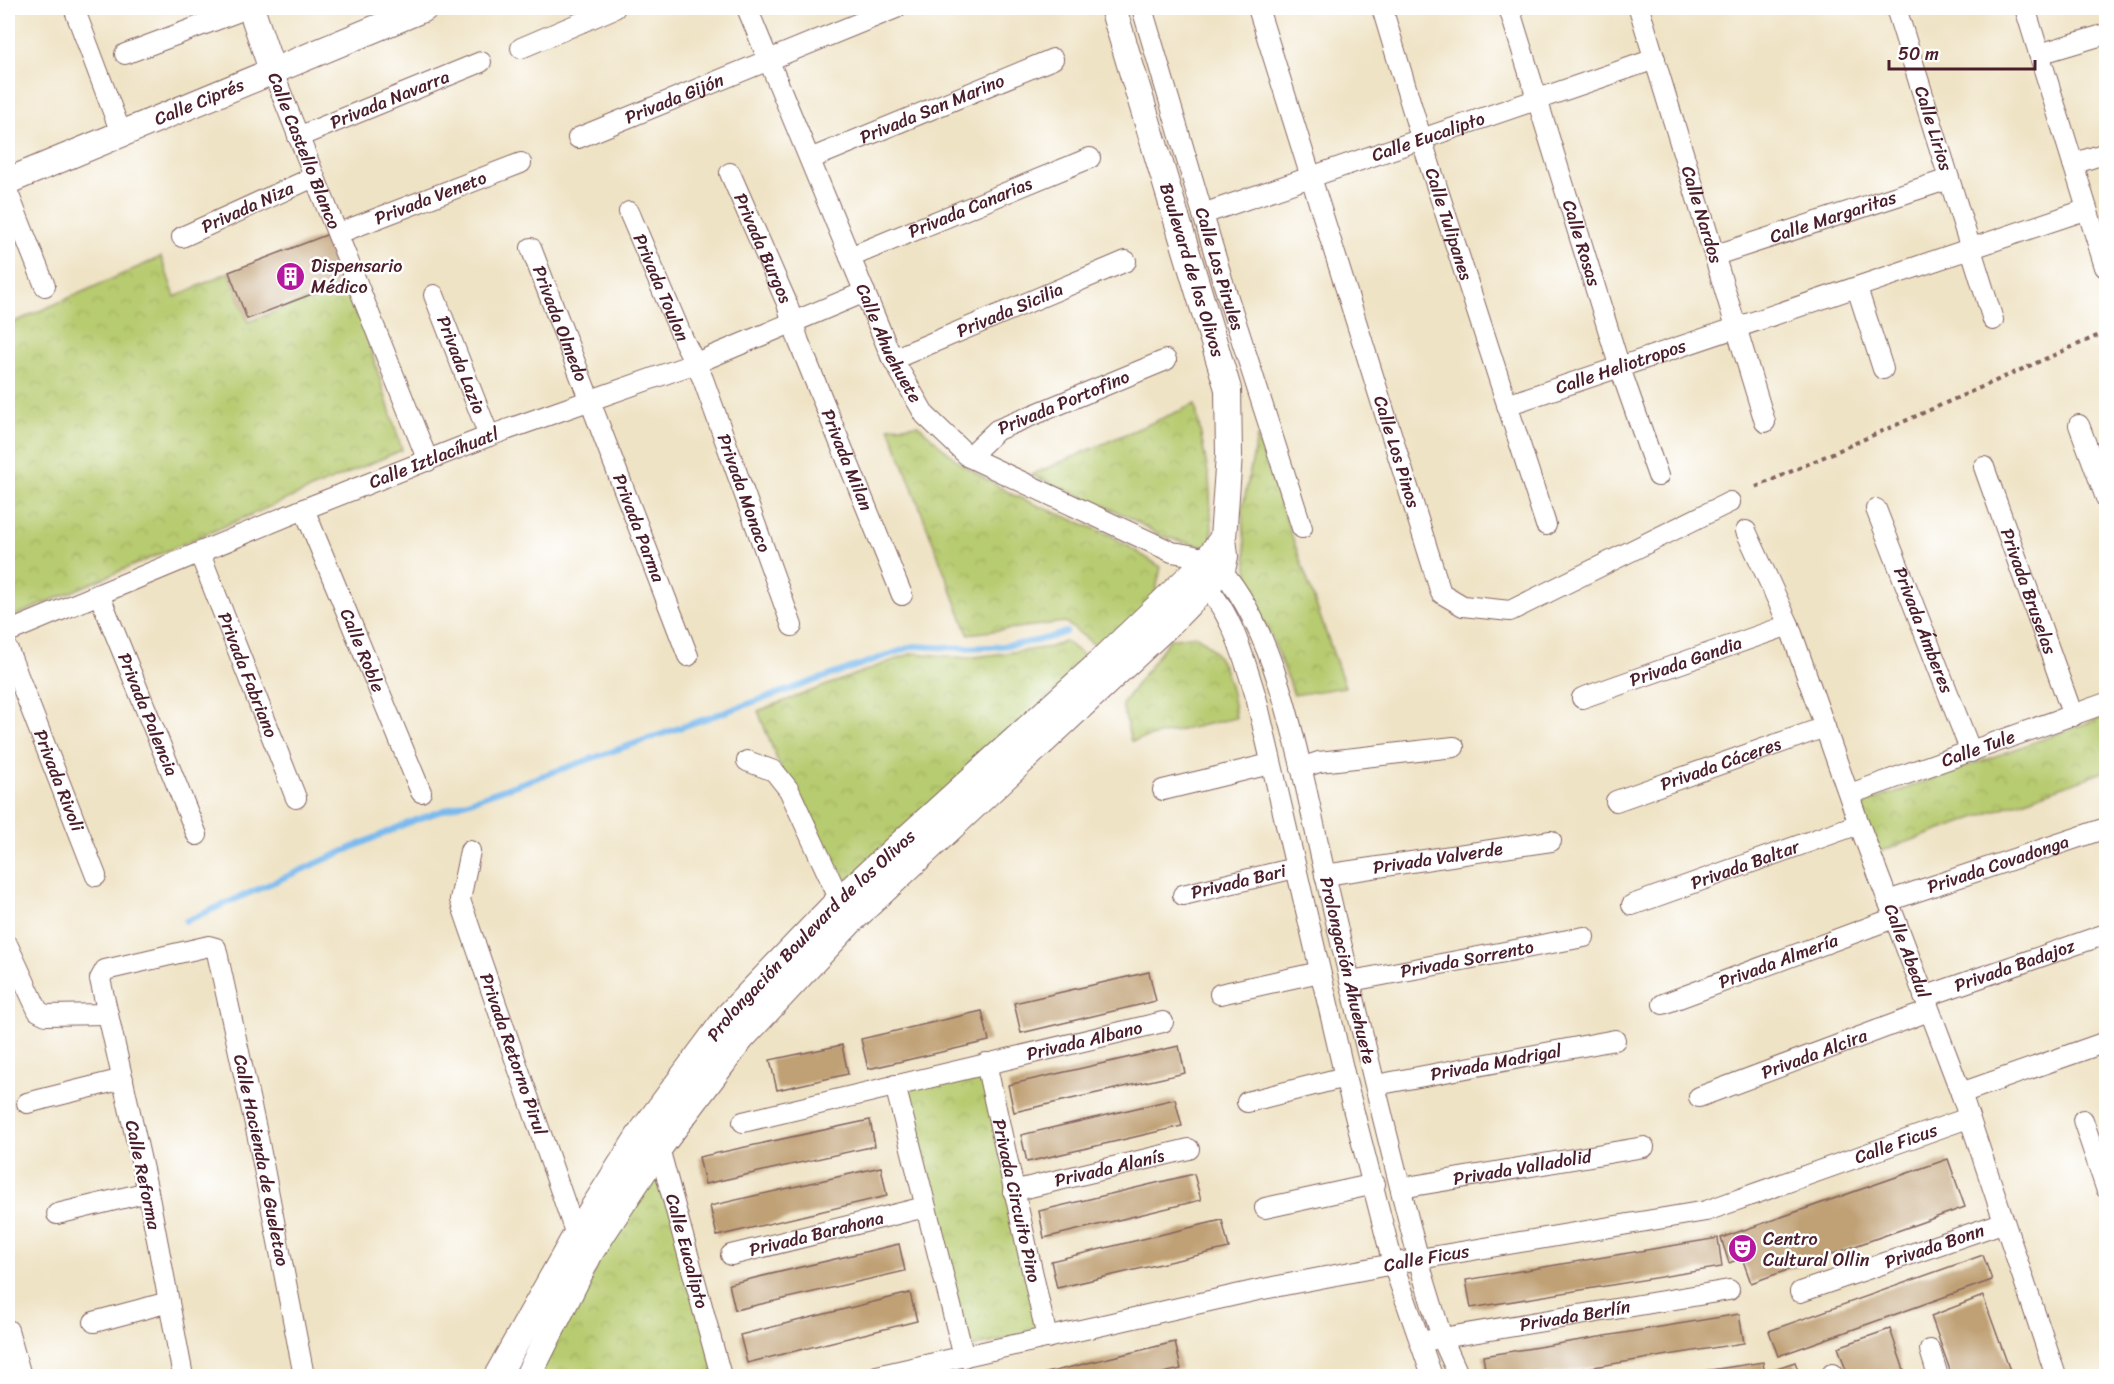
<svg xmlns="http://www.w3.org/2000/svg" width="2114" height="1384" viewBox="0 0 2114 1384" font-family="Sriracha,sans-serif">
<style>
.park{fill:url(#park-crowns);stroke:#80754d;stroke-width:1.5}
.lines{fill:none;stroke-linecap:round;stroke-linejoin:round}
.stream{stroke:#79b9ed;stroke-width:6}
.building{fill:#c0a075}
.minor-casing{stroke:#846461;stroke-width:22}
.tertiary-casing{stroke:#846461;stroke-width:28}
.path{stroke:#846461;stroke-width:4;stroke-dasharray:4.5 4.5;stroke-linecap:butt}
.minor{stroke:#fff;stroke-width:20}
.tertiary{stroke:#fff;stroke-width:26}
.labels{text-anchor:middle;stroke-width:5;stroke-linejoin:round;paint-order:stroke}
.street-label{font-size:18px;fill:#4a1f2b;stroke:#fff}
.poi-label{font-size:18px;fill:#4a1f2b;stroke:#fff;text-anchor:start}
</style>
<defs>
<pattern id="park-crowns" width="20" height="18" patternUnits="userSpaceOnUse" patternTransform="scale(1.5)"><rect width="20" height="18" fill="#b7cb6f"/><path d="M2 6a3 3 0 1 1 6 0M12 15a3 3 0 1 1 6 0" fill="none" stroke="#9fae60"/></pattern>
</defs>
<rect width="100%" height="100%" fill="#fff"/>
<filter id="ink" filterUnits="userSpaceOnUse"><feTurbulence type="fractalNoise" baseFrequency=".0167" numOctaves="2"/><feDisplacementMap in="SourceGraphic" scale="12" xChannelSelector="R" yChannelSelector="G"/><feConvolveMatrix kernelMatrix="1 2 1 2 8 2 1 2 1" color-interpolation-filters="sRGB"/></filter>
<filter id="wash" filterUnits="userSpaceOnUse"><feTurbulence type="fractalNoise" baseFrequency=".008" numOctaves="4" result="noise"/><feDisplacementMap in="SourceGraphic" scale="24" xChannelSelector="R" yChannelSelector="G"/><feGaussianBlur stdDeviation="1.35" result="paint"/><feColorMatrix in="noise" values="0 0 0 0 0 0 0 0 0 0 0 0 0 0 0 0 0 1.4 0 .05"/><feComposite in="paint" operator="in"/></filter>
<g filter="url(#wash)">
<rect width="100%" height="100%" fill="#efe3c5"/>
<g class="park">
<path d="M161,257L175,297L229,272L248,322L350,282L402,450L8,619V325Z"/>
<path d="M1195,404L1209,478L1213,549L1161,536L1127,516L1031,475Z"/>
<path d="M918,425L961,464L1013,495L1112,536L1161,567L1153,603L1100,649L1065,622L968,634L889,427Z"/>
<path d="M1257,437L1345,687L1294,695L1273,640L1256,606L1248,577L1242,511Z"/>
<path d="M1195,635C1225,652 1232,687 1236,718L1131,741L1122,704L1170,639Z"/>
<path d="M1065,641L1088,659L834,905L758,711L913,653L968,658L1051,647Z"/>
<path d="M2106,716V771L1868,856L1855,807Z"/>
<path d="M986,1065L1045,1331L962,1349L895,1087Z"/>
<path d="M658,1148L719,1376H521Z"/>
</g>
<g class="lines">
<path class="stream" d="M186,921L410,822L914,646C963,649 1019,650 1066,632"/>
</g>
<g id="blocks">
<g class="building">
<path d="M334,232L351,279L247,319L229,272Z"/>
<path d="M1149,972L1156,1001L1021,1033L1014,1003Z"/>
<path d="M982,1011L989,1041L868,1069L861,1039Z"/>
<path d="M842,1045L848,1074L777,1090L770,1060Z"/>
<path d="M1179,1046L1185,1073L1014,1112L1008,1085Z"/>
<path d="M1175,1099L1182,1126L1027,1162L1021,1135Z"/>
<path d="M870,1120L875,1146L705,1184L699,1157Z"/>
<path d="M1948,1159L1965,1207L1751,1283L1742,1258L1729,1263L1721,1238Z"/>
<path d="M881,1167L887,1196L717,1236L710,1206Z"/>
<path d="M1194,1174L1201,1200L1044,1238L1039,1211Z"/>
<path d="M1222,1220L1229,1248L1057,1288L1051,1261Z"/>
<path d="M1718,1238L1722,1267L1471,1308L1466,1280Z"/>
<path d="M899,1244L905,1271L735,1310L729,1284Z"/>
<path d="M1983,1255L1992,1280L1778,1356L1769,1331Z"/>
<path d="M910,1293L917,1321L747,1363L740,1335Z"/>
<path d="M1983,1296L2012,1376H1952L1931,1316Z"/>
<path d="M1739,1314L1744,1343L1537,1376H1486L1483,1356Z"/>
<path d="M1890,1329L1906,1376H1848L1838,1347Z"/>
<path d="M1175,1342L1181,1369L1150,1376H1034Z"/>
<path d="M1763,1362L1765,1376H1678V1375Z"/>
<path d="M1795,1362L1800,1376H1770L1768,1371Z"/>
</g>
</g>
</g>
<g filter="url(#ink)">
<use href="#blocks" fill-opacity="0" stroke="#846461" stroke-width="1.5"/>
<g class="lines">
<defs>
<g id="minor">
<path d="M74,8L121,133"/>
<path id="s1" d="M747,8L891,356L925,415L969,457L1172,552C1189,555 1210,557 1222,571C1282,640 1304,785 1325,874C1356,1008 1388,1143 1423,1276L1442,1338L1459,1376"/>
<path id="s2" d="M1142,8L1223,282L1302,528"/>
<path id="s3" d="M1258,8L1441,593L1463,606L1510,611L1730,502"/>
<path id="s4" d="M1382,8L1422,141L1546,525"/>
<path id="s5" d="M1509,8L1620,368L1658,476"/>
<path id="s6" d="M1639,8L1765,422"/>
<path id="s7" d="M1896,8L1993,320"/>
<path d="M2025,8L2105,267"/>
<path d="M521,48L615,8"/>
<path d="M125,54L248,8"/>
<path d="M2039,54L2106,34"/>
<path id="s8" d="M272,70L428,461"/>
<path id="s9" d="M298,137L481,62"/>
<path id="s10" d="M578,138L896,8"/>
<path id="s11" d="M810,159L1053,59"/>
<path d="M2073,164L2106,153"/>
<path id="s12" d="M730,173L786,301L799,342L902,595"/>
<path d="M8,193L45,286"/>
<path id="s13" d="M629,212L684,341L703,379L792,626"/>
<path id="s14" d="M1203,214L1655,59"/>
<path id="s15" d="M339,233L521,163"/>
<path id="s16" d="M182,237L314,177"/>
<path id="s17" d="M531,248L688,656"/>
<path id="s18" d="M1716,255L1949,179"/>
<path id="s19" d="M850,257L1090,158"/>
<path d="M1857,288L1883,369"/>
<path id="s20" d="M434,295L489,436"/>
<path id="s21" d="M891,356L903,355L1126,261"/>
<path id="s22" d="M1507,405L2085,210"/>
<path d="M2079,425L2106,498"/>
<path id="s23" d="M969,457L997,430L1166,360"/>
<path id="s24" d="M1984,467L2073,716"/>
<path id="s25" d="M304,509L421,792"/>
<path id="s26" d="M1876,509L1971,752"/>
<path id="s27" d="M1746,531L1789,625L1859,824L1961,1093L2056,1376"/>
<path id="s28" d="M200,554L296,798"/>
<path d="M1197,577C1231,608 1243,655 1256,697L1345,1077L1393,1264L1432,1376"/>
<path id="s29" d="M99,594L197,835"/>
<path id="s30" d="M8,632L304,509L489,436L696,363L865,292"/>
<path id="s31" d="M8,650L96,876"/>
<path id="s32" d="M1582,698L1789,625"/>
<path d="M747,761L774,771L789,790L845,911"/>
<path d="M1301,768L1319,762L1454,747"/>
<path d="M1163,790L1270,764"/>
<path id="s33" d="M1850,794L2106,703"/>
<path id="s34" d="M1616,801L1825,727"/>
<path id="s35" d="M470,851L460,900L576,1235L583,1242"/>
<path id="s36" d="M1325,875L1551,841"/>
<path id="s37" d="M1183,895L1295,868"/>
<path id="s38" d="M1888,901L2106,828"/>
<path id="s39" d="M1632,905L1859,824"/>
<path d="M8,946L38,1011L46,1015L108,1014"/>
<path id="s40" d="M1351,981L1584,937"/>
<path d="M1220,994L1320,972"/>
<path id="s41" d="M1924,997L2106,934"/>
<path id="s42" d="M1663,1004L1894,918"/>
<path id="s43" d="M986,1063L1047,1338"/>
<path d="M895,1085L964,1357"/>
<path id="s44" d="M1376,1085L1615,1040"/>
<path d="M1961,1093L2106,1042"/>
<path id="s45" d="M1699,1097L1929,1011"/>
<path d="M1247,1102L1345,1077"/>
<path d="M27,1103L123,1079"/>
<path d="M2083,1120L2106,1188"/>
<path id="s46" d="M743,1122L1163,1022"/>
<path id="s47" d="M652,1142L659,1148L721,1376"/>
<path id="s48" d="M1401,1188L1644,1147"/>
<path id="s49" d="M1013,1191L1189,1149"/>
<path d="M1265,1208L1375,1184"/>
<path d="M57,1214L148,1192"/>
<path id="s50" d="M731,1255L925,1207"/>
<path id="s51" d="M1800,1292L2002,1223"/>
<path d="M94,1322L169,1302"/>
<path d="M8,1330L21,1376"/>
<path id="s52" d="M1430,1340L1729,1290"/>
<path d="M1930,1350L1938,1376"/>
<path d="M1832,1374V1376"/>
<path id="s53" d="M183,1376L148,1192L100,979L105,970L209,946L216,948L258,1138L304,1376"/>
<path id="s54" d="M877,1376L1258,1290L1419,1259L1706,1211L1968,1118"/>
</g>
<g id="tertiary">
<path d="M251,8L272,70"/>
<path id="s55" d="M8,181L425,8"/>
<path id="s56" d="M497,1376L576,1235L641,1133L728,1016L839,900L1094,668L1207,560L1223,538"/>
<path d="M528,1376L591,1251L659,1148L741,1039L851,921L1170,623L1222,570L1225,556L1223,538L1229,455L1228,389L1113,8"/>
</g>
</defs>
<use href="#minor" class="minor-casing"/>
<use href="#tertiary" class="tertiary-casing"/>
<path class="path" d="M1756,487L2106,332"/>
<use href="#minor" class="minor"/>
<use href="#tertiary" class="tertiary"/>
</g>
</g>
<defs>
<symbol id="building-disc" viewBox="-11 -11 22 22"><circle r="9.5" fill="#b5179e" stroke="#fff"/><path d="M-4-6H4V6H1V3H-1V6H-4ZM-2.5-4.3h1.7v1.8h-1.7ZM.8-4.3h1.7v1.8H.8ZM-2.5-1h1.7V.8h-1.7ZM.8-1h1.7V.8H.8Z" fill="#fff"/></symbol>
<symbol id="theatre-disc" viewBox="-11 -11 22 22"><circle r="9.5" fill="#b5179e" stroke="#fff"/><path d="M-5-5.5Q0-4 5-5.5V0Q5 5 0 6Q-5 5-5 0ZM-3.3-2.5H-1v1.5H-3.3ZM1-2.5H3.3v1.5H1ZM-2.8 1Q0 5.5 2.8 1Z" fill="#fff"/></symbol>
</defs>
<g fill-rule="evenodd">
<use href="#building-disc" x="274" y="260" width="33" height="33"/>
<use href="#theatre-disc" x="1726" y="1232" width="33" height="33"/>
</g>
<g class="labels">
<g class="street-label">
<text dy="6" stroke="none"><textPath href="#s9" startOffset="99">Privada Navarra</textPath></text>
<text dy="6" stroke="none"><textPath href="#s10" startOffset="104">Privada Gijón</textPath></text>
<text dy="6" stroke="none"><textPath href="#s55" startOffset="207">Calle Ciprés</textPath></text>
<text dy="6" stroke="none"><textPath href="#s11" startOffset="132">Privada San Marino</textPath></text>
<text dy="6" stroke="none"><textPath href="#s7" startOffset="126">Calle Lirios</textPath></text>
<text dy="6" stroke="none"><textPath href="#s14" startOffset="238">Calle Eucalipto</textPath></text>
<text dy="6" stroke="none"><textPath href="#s8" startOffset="87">Calle Castello Blanco</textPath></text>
<text dy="6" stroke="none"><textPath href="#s15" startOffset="98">Privada Veneto</textPath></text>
<text dy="6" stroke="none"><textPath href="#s16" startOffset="72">Privada Niza</textPath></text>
<text dy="6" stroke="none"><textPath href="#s19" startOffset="130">Privada Canarias</textPath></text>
<text dy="6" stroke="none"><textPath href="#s6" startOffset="216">Calle Nardos</textPath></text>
<text dy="6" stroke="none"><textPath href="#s18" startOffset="123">Calle Margaritas</textPath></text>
<text dy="6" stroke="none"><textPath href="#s4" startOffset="226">Calle Tulipanes</textPath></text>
<text dy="6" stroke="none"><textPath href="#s5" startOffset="246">Calle Rosas</textPath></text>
<text dy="6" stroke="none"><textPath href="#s12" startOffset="82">Privada Burgos</textPath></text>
<text dy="6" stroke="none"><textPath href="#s2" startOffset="272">Calle Los Pirules</textPath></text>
<text transform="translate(1192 270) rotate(73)" y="6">Boulevard de los Olivos</text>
<text dy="6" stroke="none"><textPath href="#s13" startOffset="82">Privada Toulon</textPath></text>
<text dy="6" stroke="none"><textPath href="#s21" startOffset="128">Privada Sicilia</textPath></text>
<text dy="6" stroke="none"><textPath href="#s17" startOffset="81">Privada Olmedo</textPath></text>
<text dy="6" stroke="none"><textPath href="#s1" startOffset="364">Calle Ahuehuete</textPath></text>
<text dy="6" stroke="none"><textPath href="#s20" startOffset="75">Privada Lazio</textPath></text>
<text dy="6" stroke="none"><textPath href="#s22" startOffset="120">Calle Heliotropos</textPath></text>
<text dy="6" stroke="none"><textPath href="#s23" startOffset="111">Privada Portofino</textPath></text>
<text dy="6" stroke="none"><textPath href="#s3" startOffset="465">Calle Los Pinos</textPath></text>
<text dy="6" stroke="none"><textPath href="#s30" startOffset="460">Calle Iztlacíhuatl</textPath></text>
<text dy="6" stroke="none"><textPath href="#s12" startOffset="310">Privada Milan</textPath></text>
<text dy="6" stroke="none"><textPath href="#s13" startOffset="304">Privada Monaco</textPath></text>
<text dy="6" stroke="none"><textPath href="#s17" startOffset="300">Privada Parma</textPath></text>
<text dy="6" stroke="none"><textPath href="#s24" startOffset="132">Privada Bruselas</textPath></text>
<text dy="6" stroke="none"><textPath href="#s26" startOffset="130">Privada Ámberes</textPath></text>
<text dy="6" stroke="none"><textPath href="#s25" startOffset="153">Calle Roble</textPath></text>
<text dy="6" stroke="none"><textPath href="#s32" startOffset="110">Privada Gandia</textPath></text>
<text dy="6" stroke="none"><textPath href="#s28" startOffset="130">Privada Fabriano</textPath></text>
<text dy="6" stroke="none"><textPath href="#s29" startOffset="130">Privada Palencia</textPath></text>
<text dy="6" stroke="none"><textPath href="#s33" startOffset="136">Calle Tule</textPath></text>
<text dy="6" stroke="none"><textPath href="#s34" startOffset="111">Privada Cáceres</textPath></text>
<text dy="6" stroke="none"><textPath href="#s31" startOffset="140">Privada Rivoli</textPath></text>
<text dy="6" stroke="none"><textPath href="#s36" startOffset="114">Privada Valverde</textPath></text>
<text dy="6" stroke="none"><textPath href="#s38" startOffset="116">Privada Covadonga</textPath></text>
<text dy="6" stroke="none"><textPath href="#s39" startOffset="120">Privada Baltar</textPath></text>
<text dy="6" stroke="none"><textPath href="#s37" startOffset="57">Privada Bari</textPath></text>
<text dy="6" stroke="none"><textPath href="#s56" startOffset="544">Prolongación Boulevard de los Olivos</textPath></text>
<text dy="6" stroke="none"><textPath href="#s27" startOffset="450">Calle Abedul</textPath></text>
<text dy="6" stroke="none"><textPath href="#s40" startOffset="118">Privada Sorrento</textPath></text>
<text dy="6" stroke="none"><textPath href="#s42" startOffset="123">Privada Almería</textPath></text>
<text dy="6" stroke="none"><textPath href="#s41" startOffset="96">Privada Badajoz</textPath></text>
<text dy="6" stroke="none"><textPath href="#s1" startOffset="1206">Prolongación Ahuehuete</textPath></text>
<text dy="6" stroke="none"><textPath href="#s46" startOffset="351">Privada Albano</textPath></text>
<text dy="6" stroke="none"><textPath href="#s35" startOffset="213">Privada Retorno Pirul</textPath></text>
<text dy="6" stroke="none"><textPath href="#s45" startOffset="123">Privada Alcira</textPath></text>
<text dy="6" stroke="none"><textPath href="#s44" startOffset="122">Privada Madrigal</textPath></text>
<text dy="6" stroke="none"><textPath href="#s54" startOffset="1047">Calle Ficus</textPath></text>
<text dy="6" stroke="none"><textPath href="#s53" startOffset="747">Calle Hacienda de Gueletao</textPath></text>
<text dy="6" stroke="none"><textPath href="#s49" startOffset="99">Privada Alanís</textPath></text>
<text dy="6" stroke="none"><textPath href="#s48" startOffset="123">Privada Valladolid</textPath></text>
<text transform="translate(143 1175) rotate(78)" y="6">Calle Reforma</text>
<text dy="6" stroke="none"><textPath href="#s43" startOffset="141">Privada Circuito Pino</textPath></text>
<text dy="6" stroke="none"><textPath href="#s50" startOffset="88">Privada Barahona</textPath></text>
<text dy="6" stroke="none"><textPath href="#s51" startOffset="142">Privada Bonn</textPath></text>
<text dy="6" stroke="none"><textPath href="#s47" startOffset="116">Calle Eucalipto</textPath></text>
<text dy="6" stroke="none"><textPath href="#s54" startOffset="562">Calle Ficus</textPath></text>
<text dy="6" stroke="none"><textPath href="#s52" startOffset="147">Privada Berlín</textPath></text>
</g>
<g class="poi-label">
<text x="311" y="272">Dispensario<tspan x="311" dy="21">Médico</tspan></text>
<text x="1763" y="1245">Centro<tspan x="1763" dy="21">Cultural Ollin</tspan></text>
</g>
</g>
<rect width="2114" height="1384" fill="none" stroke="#fff" stroke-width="30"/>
<path d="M1889 60v9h146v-9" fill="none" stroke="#4a1f2b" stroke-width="3"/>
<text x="1898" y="60" font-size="18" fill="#4a1f2b" stroke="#ffffff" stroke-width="4.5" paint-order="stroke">50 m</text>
</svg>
